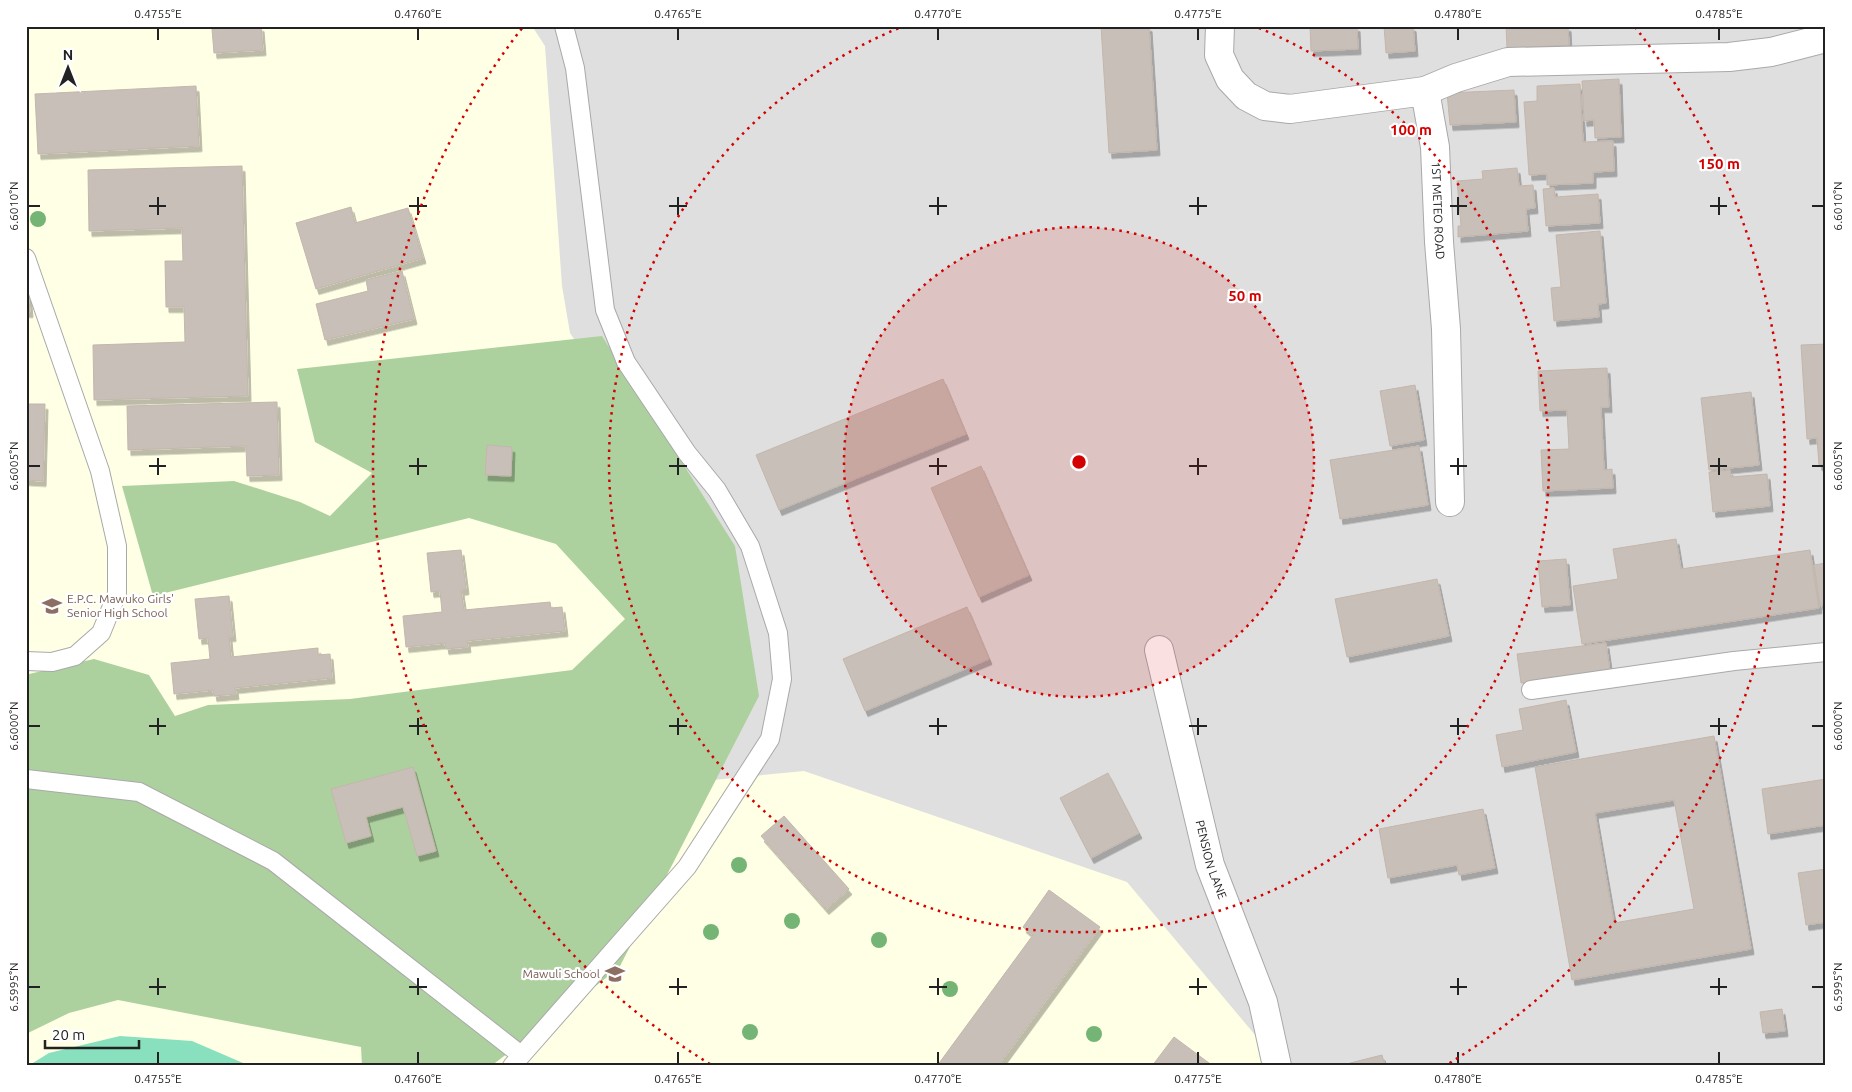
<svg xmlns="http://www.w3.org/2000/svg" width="1852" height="1092" viewBox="0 0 1852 1092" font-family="Ubuntu,sans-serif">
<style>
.residential{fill:#e0dfdf}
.education{fill:#ffffe5}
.forest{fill:#add19e}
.pitch{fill:#88e0be}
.building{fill:#c7bfb8;stroke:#c4b6ab;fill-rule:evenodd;filter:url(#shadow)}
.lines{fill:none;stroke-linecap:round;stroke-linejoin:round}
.lane-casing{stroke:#a9a9a9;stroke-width:20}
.street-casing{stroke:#a9a9a9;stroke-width:30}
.lane{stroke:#fff;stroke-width:18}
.street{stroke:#fff;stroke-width:28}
.tree{fill:#74b475}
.ticks{fill:none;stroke:#222;stroke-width:2}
.ring{fill:none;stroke:#d40000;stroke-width:2.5;stroke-dasharray:2.5 5}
.labels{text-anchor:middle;stroke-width:4.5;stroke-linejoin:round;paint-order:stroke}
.street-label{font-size:12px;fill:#222;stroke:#fff}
.education-label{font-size:12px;fill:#785e54;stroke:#fff;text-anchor:start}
.centre{fill:#d40000;stroke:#fff;stroke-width:2.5}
.ring-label{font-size:15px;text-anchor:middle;font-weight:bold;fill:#d40000;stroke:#fff;stroke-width:4.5;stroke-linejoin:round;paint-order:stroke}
.neatline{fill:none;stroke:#222;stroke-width:2}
.ticks-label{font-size:12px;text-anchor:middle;fill:#222}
</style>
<defs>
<filter id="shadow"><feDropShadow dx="3" dy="5.5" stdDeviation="0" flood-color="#0004"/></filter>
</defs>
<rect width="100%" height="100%" fill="#f2efe9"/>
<rect class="residential" x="26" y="26" width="1800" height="1040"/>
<g class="education">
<path d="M26,26H532L545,46L562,286L570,333L671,484L661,570L600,681L26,731Z"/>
<path d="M804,771L1127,882L1281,1066H26V847Z"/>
</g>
<path class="forest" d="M602,336L735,546L759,696L619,968L491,1066H362L361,1047L118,1000L69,1013L26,1034V676L29,674L94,659L149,675L175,716L208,705L350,699L572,670L625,619L556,544L469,518L153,596L122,486L234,481L300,502L330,516L372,473L315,442L297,369Z"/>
<path class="pitch" d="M120,1036L192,1041L250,1066H28L49,1053Z"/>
<g class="building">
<path d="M261,26L263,50L214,53L212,29Z"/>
<path d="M1101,26H1149L1157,150L1109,153Z"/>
<path d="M1310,26H1357L1358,49L1311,51Z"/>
<path d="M1384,26H1413L1415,51L1386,53Z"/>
<path d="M1506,26H1568L1569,45L1507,48Z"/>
<path d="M1619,79L1621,137L1595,138L1594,120L1584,121L1582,81Z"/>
<path d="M1580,84L1583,142L1613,141L1614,171L1593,172V183L1547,185V174L1529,175L1524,102L1537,101V86Z"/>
<path d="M196,86L199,146L38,154L35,94Z"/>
<path d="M1514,90L1516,122L1450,125L1447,93Z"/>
<path d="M242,166L248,396L94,400L93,345L185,342L184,307H166L165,261H183L182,228L89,231L88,170Z"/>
<path d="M1517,168L1519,186L1533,185L1535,208L1526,209L1528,231L1458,237V226H1461L1457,181L1483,179L1482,171Z"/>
<path d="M1554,188L1555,197L1598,194L1600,223L1546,226L1543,189Z"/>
<path d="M351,207L355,223L408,208L423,258L316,289L296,223Z"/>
<path d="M1600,231L1606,303L1598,304L1599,317L1554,321L1551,288L1561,287L1556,235Z"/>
<path d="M26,268L30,312H26Z"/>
<path d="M402,271L414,319L325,340L316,304L368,291L366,280Z"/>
<path d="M1826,344V464L1819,465L1817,438L1807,439L1801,345Z"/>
<path d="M1607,368L1609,407H1601L1604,470L1612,469L1613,488L1543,491L1541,450L1569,449L1567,410L1540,411L1538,371Z"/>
<path d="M943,379L966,434L779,510L756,455Z"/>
<path d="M1415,385L1424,440L1390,446L1380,391Z"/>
<path d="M1751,392L1759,465L1709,470L1701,398Z"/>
<path d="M277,402L279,475L247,476L246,446L128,450L127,406Z"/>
<path d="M26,404H45L43,481L26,480Z"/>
<path d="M487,445L512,447L511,476L485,475Z"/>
<path d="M1419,446L1428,505L1340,519L1330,460Z"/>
<path d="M981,466L1029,575L979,597L931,488Z"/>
<path d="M1730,470L1731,477L1767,474L1770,506L1713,512L1709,472Z"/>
<path d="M1676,539L1681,569L1810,550L1819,608L1582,644L1573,586L1618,579L1613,549Z"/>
<path d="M461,550L466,589L461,590L464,610L550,602L551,608L562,607L565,631L467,641L468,647L446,649L445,643L406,647L403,616L442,612L440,591L431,592L427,553Z"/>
<path d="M1566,559L1570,605L1542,607L1538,561Z"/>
<path d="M1826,563V604L1820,605L1814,565Z"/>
<path d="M1437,579L1449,636L1347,657L1335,599Z"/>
<path d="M229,596L233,636H229L231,657L318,648V655L330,654L332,678L235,688L236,694L214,696L213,690L174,694L171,663L210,659L208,638L199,639L195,599Z"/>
<path d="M967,607L989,659L865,711L843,659Z"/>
<path d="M1606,643L1610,671L1521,683L1517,654Z"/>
<path d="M1566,700L1576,752L1502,767L1496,735L1523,730L1519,709Z"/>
<path d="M1714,736L1751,949L1572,980L1535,767ZM1674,800L1694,909L1614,923L1595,813Z"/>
<path d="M413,767L436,851L417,856L403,807L366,817L371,836L346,843L331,789Z"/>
<path d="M1108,773L1139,833L1091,858L1060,798Z"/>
<path d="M1826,779V825L1768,834L1762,789Z"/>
<path d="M1483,809L1495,868L1459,875L1457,865L1388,878L1379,829Z"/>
<path d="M784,816L849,889L826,909L761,836Z"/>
<path d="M1826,869V922L1806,925L1798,873Z"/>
<path d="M1049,890L1100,927L998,1066H937L1033,935L1023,927Z"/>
<path d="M1782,1009L1785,1031L1763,1033L1760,1012Z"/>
<path d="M1174,1037L1213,1066H1152Z"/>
<path d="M1382,1055L1385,1066H1350V1063Z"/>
</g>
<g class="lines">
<defs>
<g id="lane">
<path d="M26,258L100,471L117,546V594L101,633L75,656L52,662L26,661"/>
<path d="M1531,690L1734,661L1826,652"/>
<path d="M26,779L139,792L273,861L521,1055"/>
<path d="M512,1066L687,867L770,739L782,679L778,633L750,546L717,490L687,453L626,362L605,310L575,68L564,26"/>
</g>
<g id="street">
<path id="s1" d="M1220,26L1219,55L1230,79L1246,96L1265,106L1290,109L1425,91L1435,147L1439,242L1446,329L1450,502"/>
<path d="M1425,91L1456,78L1508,62L1729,57L1771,52L1826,38"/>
<path id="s2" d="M1159,650L1210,865L1263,1002L1277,1066"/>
</g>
</defs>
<use href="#lane" class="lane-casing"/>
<use href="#street" class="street-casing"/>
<use href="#lane" class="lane"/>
<use href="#street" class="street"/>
</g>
<g class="tree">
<circle cx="38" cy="219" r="8"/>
<circle cx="739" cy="865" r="8"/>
<circle cx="792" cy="921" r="8"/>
<circle cx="711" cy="932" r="8"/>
<circle cx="879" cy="940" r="8"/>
<circle cx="950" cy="989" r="8"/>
<circle cx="750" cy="1032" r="8"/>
<circle cx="1094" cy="1034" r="8"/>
</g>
<path class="ticks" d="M158,28V40M418,28V40M678,28V40M938,28V40M1198,28V40M1458,28V40M1719,28V40M158,197V215M418,197V215M678,197V215M938,197V215M1198,197V215M1458,197V215M1719,197V215M28,206H40M149,206H166M409,206H427M669,206H687M929,206H947M1189,206H1207M1450,206H1467M1710,206H1727M1812,206H1824M158,458V475M418,458V475M678,458V475M938,458V475M1198,458V475M1458,458V475M1719,458V475M28,466H40M149,466H166M409,466H427M669,466H687M929,466H947M1189,466H1207M1450,466H1467M1710,466H1727M1812,466H1824M158,718V735M418,718V735M678,718V735M938,718V735M1198,718V735M1458,718V735M1719,718V735M28,726H40M149,726H166M409,726H427M669,726H687M929,726H947M1189,726H1207M1450,726H1467M1710,726H1727M1812,726H1824M158,978V995M418,978V995M678,978V995M938,978V995M1198,978V995M1458,978V995M1719,978V995M28,987H40M149,987H166M409,987H427M669,987H687M929,987H947M1189,987H1207M1450,987H1467M1710,987H1727M1812,987H1824M158,1052V1064M418,1052V1064M678,1052V1064M938,1052V1064M1198,1052V1064M1458,1052V1064M1719,1052V1064"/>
<circle cx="1079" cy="462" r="235" fill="#d40000" fill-opacity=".12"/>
<g class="ring">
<circle cx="1079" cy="462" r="235"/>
<path d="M1259 28A470 470 0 1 1 899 28"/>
<path d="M710 1064A706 706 0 0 1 523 27M1635 27A706 706 0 0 1 1448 1064"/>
</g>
<defs>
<symbol id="school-bare" viewBox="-9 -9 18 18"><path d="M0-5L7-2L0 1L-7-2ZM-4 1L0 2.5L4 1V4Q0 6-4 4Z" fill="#8d6e63" stroke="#fff" stroke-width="2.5" paint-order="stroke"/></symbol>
</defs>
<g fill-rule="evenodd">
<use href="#school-bare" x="38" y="592" width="28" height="28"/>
<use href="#school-bare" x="601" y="960" width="28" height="28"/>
</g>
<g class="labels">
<g class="street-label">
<text dy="4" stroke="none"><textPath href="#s1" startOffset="382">1ST METEO ROAD</textPath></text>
<text dy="4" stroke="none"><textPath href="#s2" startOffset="216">PENSION LANE</textPath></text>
</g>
<g class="education-label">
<text x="67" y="603">E.P.C. Mawuko Girls'<tspan x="67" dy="14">Senior High School</tspan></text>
<text x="600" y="978" text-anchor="end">Mawuli School</text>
</g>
</g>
<circle cx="1079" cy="462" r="8" class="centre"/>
<g class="ring-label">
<text x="1411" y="135">100 m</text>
<text x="1719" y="169">150 m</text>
<text x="1245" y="301">50 m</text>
</g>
<rect width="1852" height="1092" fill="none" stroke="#ffffff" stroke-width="55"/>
<g transform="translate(68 68)" stroke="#ffffff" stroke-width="4" paint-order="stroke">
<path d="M0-4L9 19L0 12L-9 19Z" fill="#222222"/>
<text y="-8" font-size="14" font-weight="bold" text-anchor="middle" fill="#222222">N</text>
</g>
<path d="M45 1040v8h94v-8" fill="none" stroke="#222222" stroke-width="2.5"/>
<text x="52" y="1040" font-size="15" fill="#222222" stroke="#ffffff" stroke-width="4" paint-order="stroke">20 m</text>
<rect x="28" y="28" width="1796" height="1036" class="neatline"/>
<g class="ticks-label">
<text x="158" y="18">0.4755°E</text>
<text x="418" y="18">0.4760°E</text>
<text x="678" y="18">0.4765°E</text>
<text x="938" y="18">0.4770°E</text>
<text x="1198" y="18">0.4775°E</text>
<text x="1458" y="18">0.4780°E</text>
<text x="1719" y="18">0.4785°E</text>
<text transform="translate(14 206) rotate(-90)" y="4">6.6010°N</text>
<text transform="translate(1838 206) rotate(-90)" y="4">6.6010°N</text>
<text transform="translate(14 466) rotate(-90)" y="4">6.6005°N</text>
<text transform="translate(1838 466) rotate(-90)" y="4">6.6005°N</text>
<text transform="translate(14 726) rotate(-90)" y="4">6.6000°N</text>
<text transform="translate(1838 726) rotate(-90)" y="4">6.6000°N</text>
<text transform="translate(14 987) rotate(-90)" y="4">6.5995°N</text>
<text transform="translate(1838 987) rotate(-90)" y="4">6.5995°N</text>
<text x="158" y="1083">0.4755°E</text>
<text x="418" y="1083">0.4760°E</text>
<text x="678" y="1083">0.4765°E</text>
<text x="938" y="1083">0.4770°E</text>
<text x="1198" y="1083">0.4775°E</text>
<text x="1458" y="1083">0.4780°E</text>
<text x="1719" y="1083">0.4785°E</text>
</g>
</svg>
